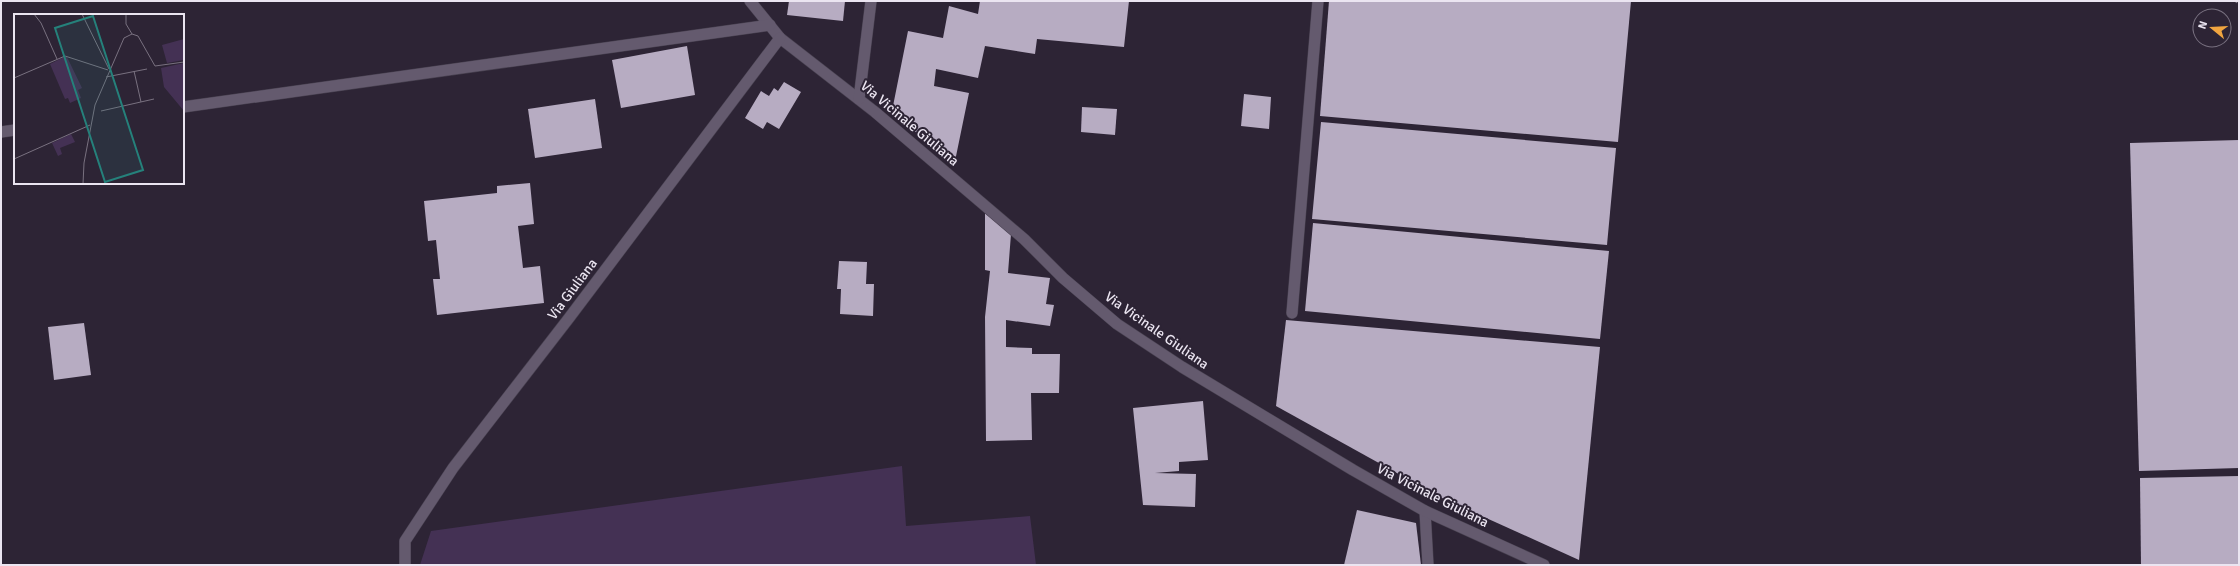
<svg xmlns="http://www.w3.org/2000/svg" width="2240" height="566" viewBox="0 0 2240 566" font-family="Signika,sans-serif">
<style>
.green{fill:#443154}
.building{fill:#b7acc2}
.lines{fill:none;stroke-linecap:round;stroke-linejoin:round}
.service-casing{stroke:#484150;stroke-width:12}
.minor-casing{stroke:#484150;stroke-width:12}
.path{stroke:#827a89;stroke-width:2.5;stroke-dasharray:2 3;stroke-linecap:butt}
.service{stroke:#645a6e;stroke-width:11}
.minor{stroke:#645a6e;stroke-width:11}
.labels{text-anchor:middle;stroke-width:4;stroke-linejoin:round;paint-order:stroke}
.street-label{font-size:14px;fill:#ebe5f1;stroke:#2d2435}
.inset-road{fill:none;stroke:#797180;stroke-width:1}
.view{fill:#25817b;fill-opacity:0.15;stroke:#25817b;stroke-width:2}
.inset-edge{fill:none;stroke:#ebe5f1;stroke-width:2}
</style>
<rect width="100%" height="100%" fill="#2d2435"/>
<path class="green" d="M902,466L906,526L1030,516L1036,565H420L431,531Z"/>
<g class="building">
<path d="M789,1H845L843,21L787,15Z"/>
<path d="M980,1H1129L1124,47L1037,39L1035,54L985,46L978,78L936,69L934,86L969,93L954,166L892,111L908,31L943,38L949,6L978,14Z"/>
<path d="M1329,1H1631L1618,142L1320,116Z"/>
<path d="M687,46L695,95L621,108L612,60Z"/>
<path d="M784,82L801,92L779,129L767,122L763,129L745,118L761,91L769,96L774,88L778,91Z"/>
<path d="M1244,94L1271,97L1269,129L1241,126Z"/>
<path d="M595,99L602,148L535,158L528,109Z"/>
<path d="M1082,107L1117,109L1115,135L1081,132Z"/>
<path d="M1321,122L1616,148L1607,245L1312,219Z"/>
<path d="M2239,140V468L2139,471L2130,143Z"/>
<path d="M530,183L534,224L518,226L523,268L540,266L544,303L437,315L433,279H440L436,240L428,241L424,201L497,193V186Z"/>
<path d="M985,213L1011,234L1008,273L1050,278L1046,304L1054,305L1050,326L1006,320V347L1032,348V354H1060L1059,393H1031L1032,440L986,441L985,317L990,271L985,270Z"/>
<path d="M1313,223L1609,251L1600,339L1305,311Z"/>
<path d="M839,261L867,262L866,284H874L873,316L840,314L841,289H837Z"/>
<path d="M1286,320L1600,347L1579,560L1442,498L1276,406Z"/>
<path d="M84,323L91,375L54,380L48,327Z"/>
<path d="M1203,401L1208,460L1179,462V471L1155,473L1196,474L1195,507L1143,505L1133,408Z"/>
<path d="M2239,476V565H2141L2140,478Z"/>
<path d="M1357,510L1416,523L1421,565H1344Z"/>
</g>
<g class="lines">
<defs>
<g id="service">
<path d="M1292,313L1318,1"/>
<path d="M1425,511L1428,565"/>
</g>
<g id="minor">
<path d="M750,1L780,38L875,112L1024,239L1063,278L1117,324L1182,367L1353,470L1425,511L1544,565"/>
<path d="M859,99L871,1"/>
<path d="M183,107L770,25"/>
<path d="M1,132L15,130"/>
<path d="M405,565V541L453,468L569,318L780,38"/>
</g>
</defs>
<use href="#service" class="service-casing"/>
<use href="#minor" class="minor-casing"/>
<path class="path" d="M2236,1L2239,4"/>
<use href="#service" class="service"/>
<use href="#minor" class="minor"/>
</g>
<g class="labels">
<g class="street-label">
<text transform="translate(910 123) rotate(40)" y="5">Via Vicinale Giuliana</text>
<text transform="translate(572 289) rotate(-53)" y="5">Via Giuliana</text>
<text transform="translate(1157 330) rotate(35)" y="5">Via Vicinale Giuliana</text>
<text transform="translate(1433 495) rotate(27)" y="5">Via Vicinale Giuliana</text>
</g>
</g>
<g transform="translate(14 14)">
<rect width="170" height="170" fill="#2d2435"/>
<path d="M170,25V46L153,49L148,31ZM50,43H53L68,74L64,76L67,84L56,89L54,84L51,85L36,50ZM170,49V97L150,73L147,54ZM57,120L61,128L46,134L48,140L44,142L38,129Z" fill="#443154"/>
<path class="inset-road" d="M20,0L27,9L43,45M68,0L95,55M112,0V10L118,20M120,57L127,88M92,63L133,55M0,64L51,42L94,56M87,97L140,85M0,145L76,111M69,170L70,149L81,91L110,24L118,20L124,22L141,52L170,48"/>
<path class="view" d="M79,2L129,156L91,168L41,14Z"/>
<rect width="170" height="170" class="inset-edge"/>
</g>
<rect width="2240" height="566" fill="none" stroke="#ebe5f1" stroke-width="4"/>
<g transform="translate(2212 28) rotate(288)"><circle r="19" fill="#2d2435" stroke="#797180"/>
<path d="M0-3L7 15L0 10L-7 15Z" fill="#f1a540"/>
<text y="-6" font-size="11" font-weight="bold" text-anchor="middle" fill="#ebe5f1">N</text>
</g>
</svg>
